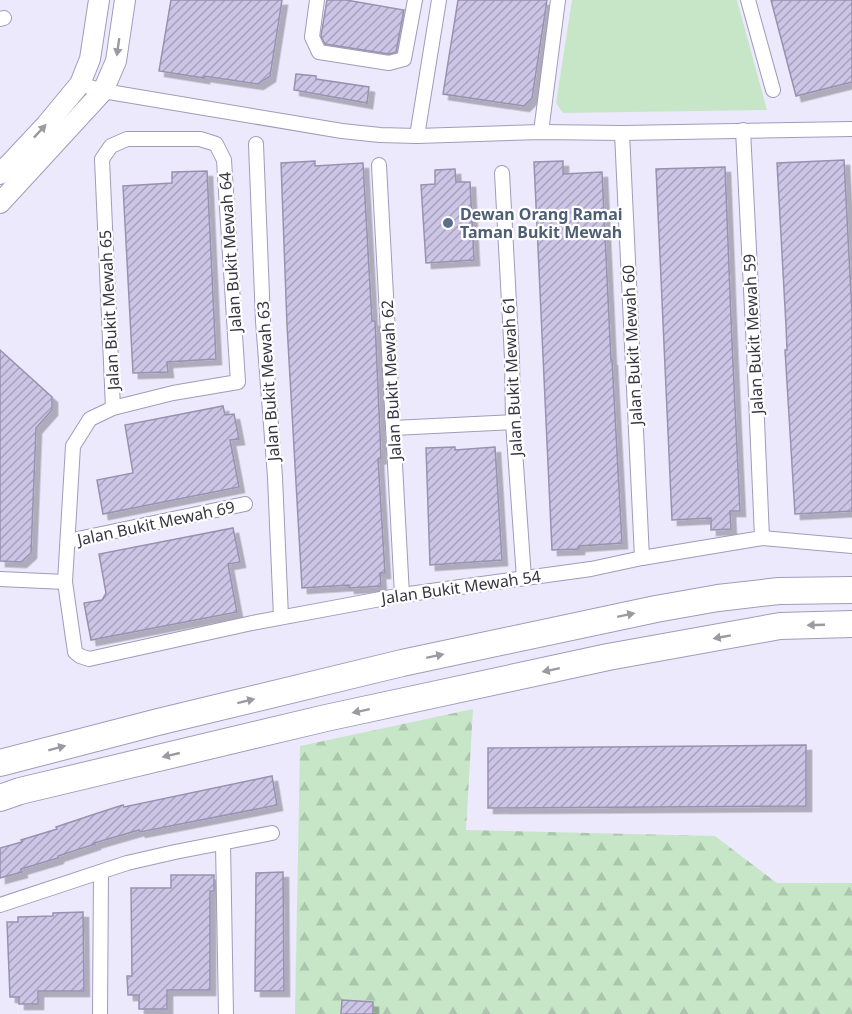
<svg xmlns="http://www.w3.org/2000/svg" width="852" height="1014" viewBox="0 0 852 1014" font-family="'Noto Sans',sans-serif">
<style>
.green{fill:#c7e6c8}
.forest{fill:url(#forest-firs)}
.building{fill:url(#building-hatch);stroke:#9892b0;stroke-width:1.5;filter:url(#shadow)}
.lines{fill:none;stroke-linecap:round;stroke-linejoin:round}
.street-casing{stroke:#a19bba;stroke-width:16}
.secondary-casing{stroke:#a19bba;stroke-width:22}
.highway-casing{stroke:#a19bba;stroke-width:28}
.street{stroke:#fff;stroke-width:14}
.secondary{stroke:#fff;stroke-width:20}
.highway{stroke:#fff;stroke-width:26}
.oneway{fill:#9b9aa0}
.service-dot{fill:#5c6f8a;stroke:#fff;stroke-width:2}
.labels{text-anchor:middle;stroke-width:4.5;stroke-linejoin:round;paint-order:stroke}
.service-label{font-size:16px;font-weight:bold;fill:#4e5e75;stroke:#fff;text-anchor:start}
.street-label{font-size:16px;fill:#373541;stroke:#fff}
</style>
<defs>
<pattern id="forest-firs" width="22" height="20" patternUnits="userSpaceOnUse" patternTransform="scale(1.5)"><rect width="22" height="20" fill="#c7e6c8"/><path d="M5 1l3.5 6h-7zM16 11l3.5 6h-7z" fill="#acc6ad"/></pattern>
<pattern id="building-hatch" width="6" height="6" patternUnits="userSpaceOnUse" patternTransform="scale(1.5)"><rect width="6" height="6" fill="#ccc5e6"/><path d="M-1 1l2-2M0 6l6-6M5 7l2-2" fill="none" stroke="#a6a1bc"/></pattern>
<filter id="shadow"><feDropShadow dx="5.5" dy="5.5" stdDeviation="0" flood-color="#0004"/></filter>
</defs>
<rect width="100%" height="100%" fill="#ede9fd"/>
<path class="green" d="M572,0H737L767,110L563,113L556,103Z"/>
<path class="forest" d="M473,709L466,830L715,836L777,883H852V1014H295L300,746Z"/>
<g class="building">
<path d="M171,0H282L270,76L258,84L204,76V78L159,71Z"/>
<path d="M327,0H346L404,10L396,52L389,54L325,44L321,36Z"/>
<path d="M458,0H547L532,98L524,106L443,94Z"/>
<path d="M771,0H852V82L796,96Z"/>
<path d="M296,74L316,76V79L369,87L367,103L294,90Z"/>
<path d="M844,160L852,313V511L795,514L785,350H787L786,326L777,163Z"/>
<path d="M315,161V166L363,163L372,321H375L380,434L381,458L378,459L385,573H380L381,586L349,588V585L302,588L287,325L281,163Z"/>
<path d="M563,161V174L602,172L611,360H612L622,543L579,546V549L552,550L534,162Z"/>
<path d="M725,167L732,343L740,511H730L731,529L711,530V518L672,520L656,169Z"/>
<path d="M455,169L456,182H470L474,260L426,263L421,185L435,184V170Z"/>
<path d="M207,171L216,359L167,362L168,372L133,373L123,186L172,183V172Z"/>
<path d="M0,350L52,397V410L36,428L31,553L21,562L0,561Z"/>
<path d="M223,406L225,415L234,414L239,439L230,440L239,487L103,514L97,480L133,473L125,425Z"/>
<path d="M455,447V450L495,447L502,560L430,565L426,448Z"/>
<path d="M233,528L240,562L228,564L237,612L91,640L84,603L102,600L106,593L99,554Z"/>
<path d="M806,745V806L488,808V748Z"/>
<path d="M272,776L277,805L140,832L139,830L94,843L95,844L58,856V858L21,869L22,872L0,878V848L22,842L21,840L57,829L56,827L98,813L123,805L124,807Z"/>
<path d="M283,872L284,991H255L256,873Z"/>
<path d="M171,875H214V891H210V990H167V1009H139V995H128L127,976H132L131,888H171Z"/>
<path d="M83,912L84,991H38V1004H19V997H10L7,922H18V917L53,916V913Z"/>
<path d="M342,1000L373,1002V1014H341Z"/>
</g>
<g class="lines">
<defs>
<g id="street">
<path d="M317,0L312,37L319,52L389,63L404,59L415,0"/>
<path d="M748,0L773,90"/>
<path d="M0,19L4,18"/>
<path d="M80,84L103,91L342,131L380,135L417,136L541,132L622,133L852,129"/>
<path d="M743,130L754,349L762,538"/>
<path d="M541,132L558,0"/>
<path d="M622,133L642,558"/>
<path d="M417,136L439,0"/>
<path d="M256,144L263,321L275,477L281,617"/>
<path d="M379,165L402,595"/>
<path d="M502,173L512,358L513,422L524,578"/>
<path d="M113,408L102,159L111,146L127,139H200L216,144L224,160L238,382L173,393L113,408L90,419L73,446L65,582L75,652L80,656L89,659L252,623L402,595L591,569L642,558L762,538L852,546"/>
<path d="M393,428L513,422"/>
<path d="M68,541L245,504"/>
<path d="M0,579L65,582"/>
<path d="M223,843L226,1014"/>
<path d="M0,905L127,863L175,852L272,833"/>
<path d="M100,1014L101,872"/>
</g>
<g id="secondary">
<path d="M0,174L46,125L80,84L90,59L99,0"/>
<path d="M0,203L103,91L116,61L125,0"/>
</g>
<g id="highway">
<path d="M0,763L158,722L402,663L656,609L718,598L779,591L852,590"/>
<path d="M0,798L20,791L326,718L608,657L780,626L852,624"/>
</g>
</defs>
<use href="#street" class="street-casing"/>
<use href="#secondary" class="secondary-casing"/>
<use href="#highway" class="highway-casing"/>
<use href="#street" class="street"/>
<use href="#secondary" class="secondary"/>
<use href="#highway" class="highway"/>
</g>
<defs><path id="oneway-solid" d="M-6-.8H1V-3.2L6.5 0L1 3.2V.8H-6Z" transform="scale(1.5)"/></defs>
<g class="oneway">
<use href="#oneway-solid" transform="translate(118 47) rotate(98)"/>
<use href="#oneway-solid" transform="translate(40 131) rotate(-47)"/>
<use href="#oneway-solid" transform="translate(626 615) rotate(-12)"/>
<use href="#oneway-solid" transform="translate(816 625) rotate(178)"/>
<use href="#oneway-solid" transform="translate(722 637) rotate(170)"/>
<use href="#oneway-solid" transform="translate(435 656) rotate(-12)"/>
<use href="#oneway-solid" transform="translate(551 670) rotate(168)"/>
<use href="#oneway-solid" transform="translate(246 701) rotate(-14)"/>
<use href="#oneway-solid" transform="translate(361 711) rotate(168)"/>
<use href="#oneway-solid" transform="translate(57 748) rotate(-15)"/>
<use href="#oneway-solid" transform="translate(171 755) rotate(167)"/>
</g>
<circle class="service-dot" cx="448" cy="223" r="6"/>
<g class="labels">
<g class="service-label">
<text x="460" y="220">Dewan Orang Ramai<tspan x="460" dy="18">Taman Bukit Mewah</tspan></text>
</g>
<g class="street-label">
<text transform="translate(230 252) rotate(-94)" y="6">Jalan Bukit Mewah 64</text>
<text transform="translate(109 310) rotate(-93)" y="6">Jalan Bukit Mewah 65</text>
<text transform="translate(753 334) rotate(-93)" y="6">Jalan Bukit Mewah 59</text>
<text transform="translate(632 345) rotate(-93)" y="6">Jalan Bukit Mewah 60</text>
<text transform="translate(512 376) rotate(-93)" y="6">Jalan Bukit Mewah 61</text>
<text transform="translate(391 380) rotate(-93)" y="6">Jalan Bukit Mewah 62</text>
<text transform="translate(268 381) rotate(-94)" y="6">Jalan Bukit Mewah 63</text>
<text transform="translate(156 523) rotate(-12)" y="6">Jalan Bukit Mewah 69</text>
<text transform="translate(461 587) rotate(-8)" y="6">Jalan Bukit Mewah 54</text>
</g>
</g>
</svg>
